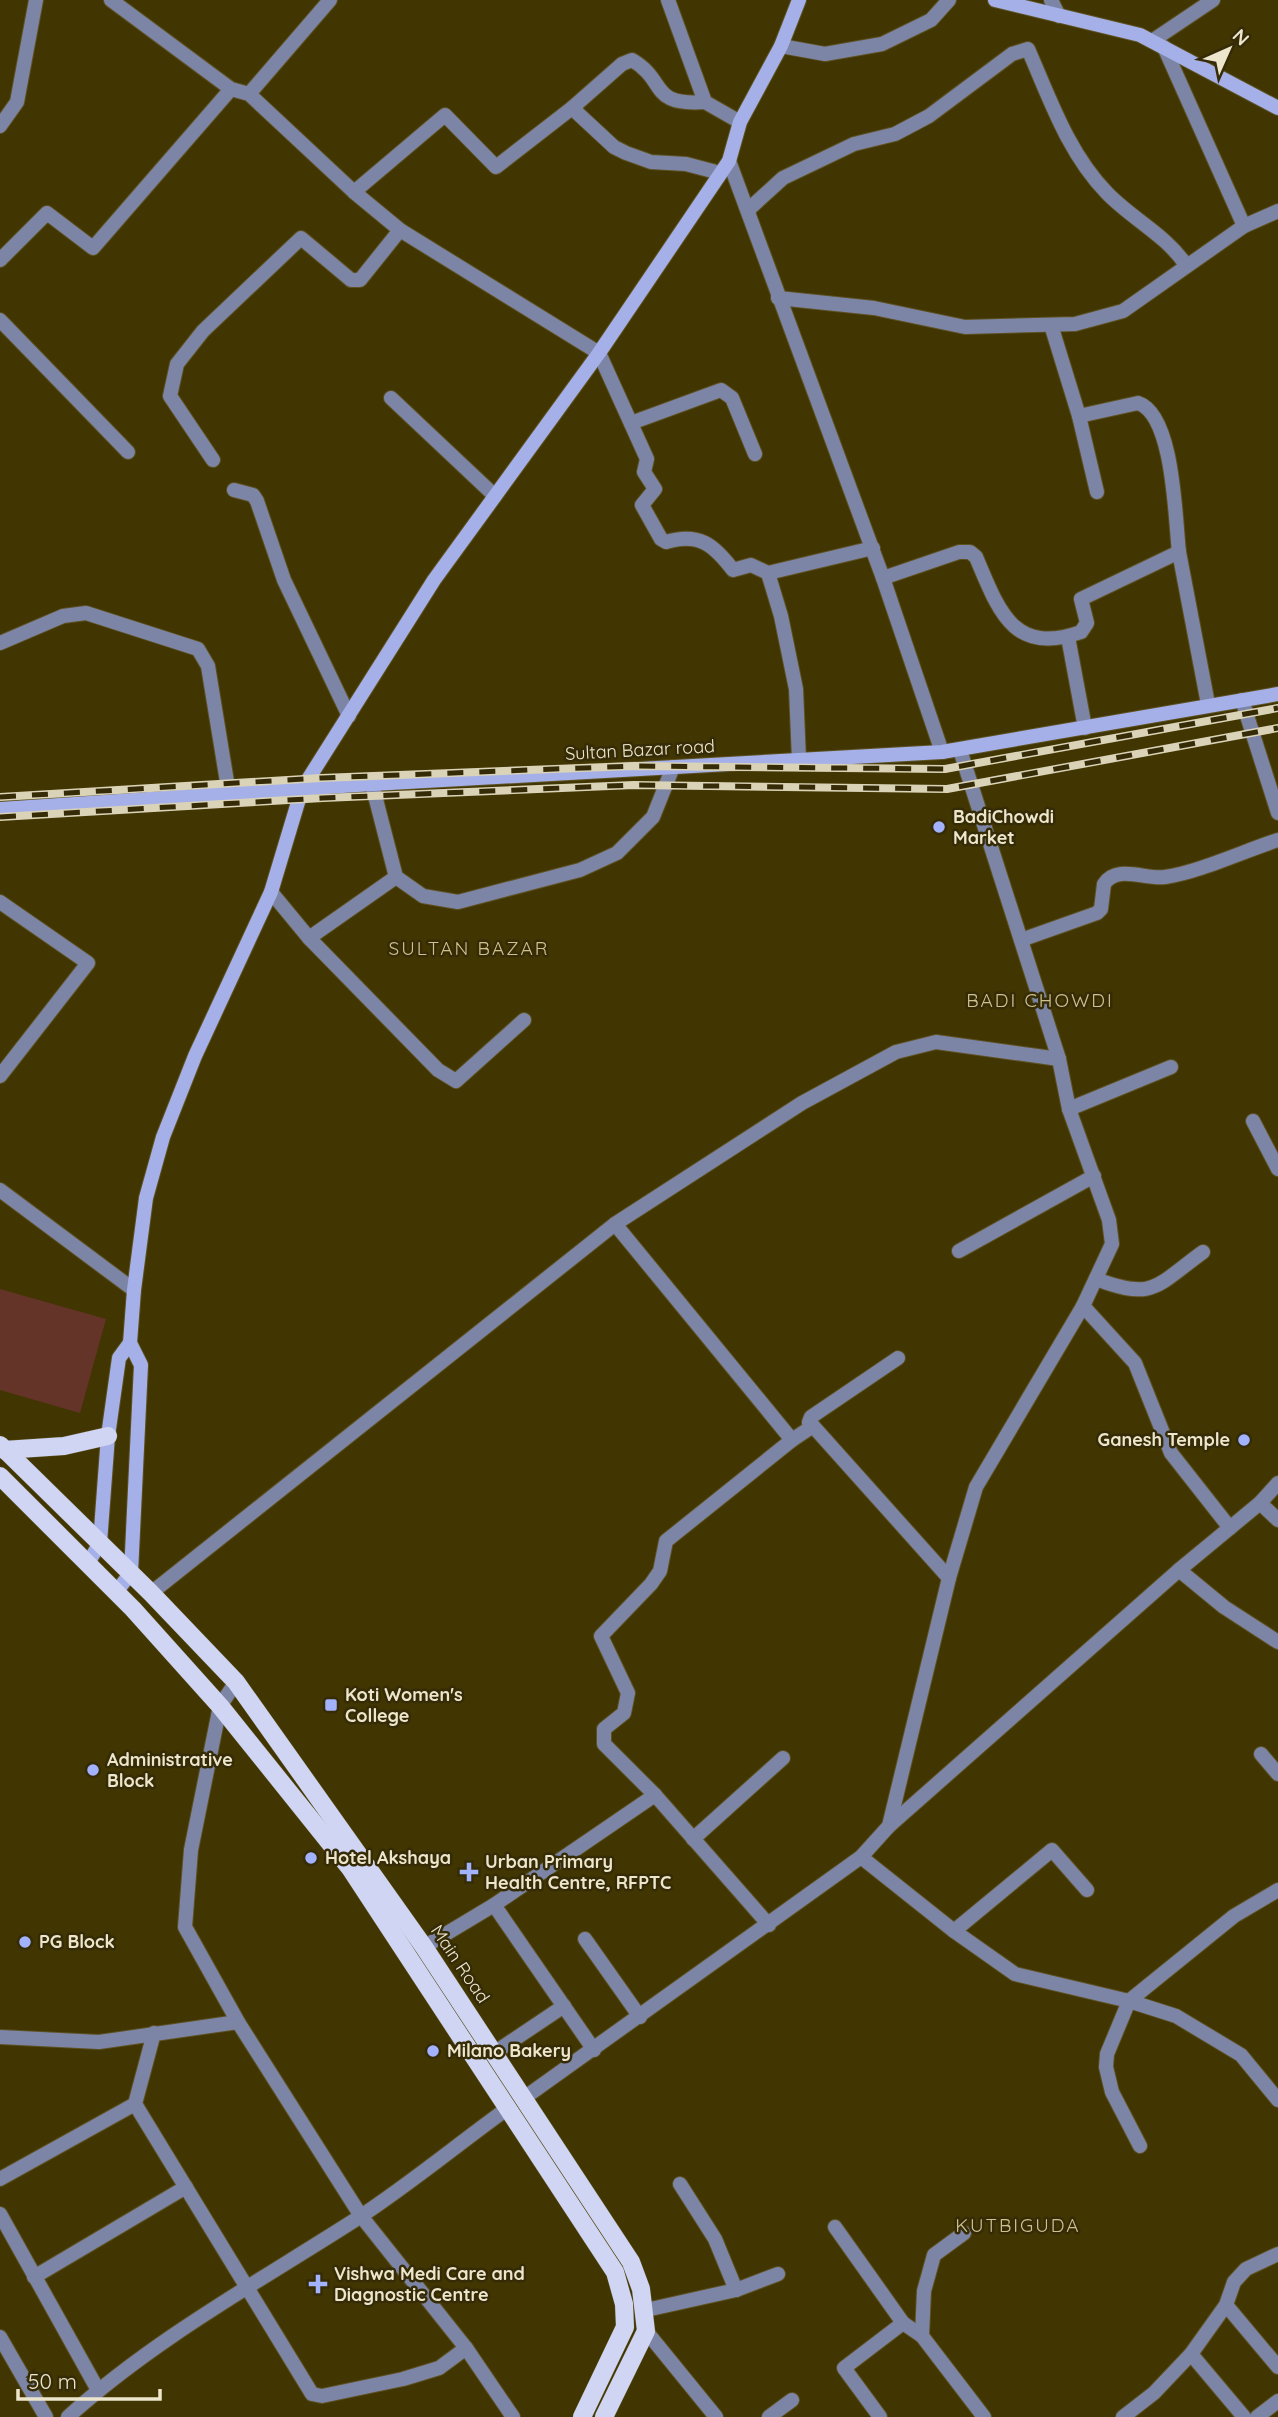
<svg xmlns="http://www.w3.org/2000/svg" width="1278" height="2417" viewBox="0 0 1278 2417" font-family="Quicksand,sans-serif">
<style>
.green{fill:#653428}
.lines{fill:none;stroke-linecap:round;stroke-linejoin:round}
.pedestrian-casing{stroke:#5d5122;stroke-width:16}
.minor-casing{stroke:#5d5122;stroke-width:16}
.tertiary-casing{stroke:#5d5122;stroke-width:16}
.secondary-casing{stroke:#5d5122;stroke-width:16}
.primary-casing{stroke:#5d5122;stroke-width:19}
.pedestrian{stroke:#7d85a7;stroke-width:14}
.minor{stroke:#7d85a7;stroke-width:14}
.tertiary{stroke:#7d85a7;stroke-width:14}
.secondary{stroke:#a5b0e8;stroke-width:14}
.primary{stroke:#cfd5f2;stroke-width:18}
.rail-casing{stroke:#dad3b7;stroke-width:8}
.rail{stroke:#352c07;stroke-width:5;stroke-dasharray:16;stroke-linecap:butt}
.poi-dot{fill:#a3b2fd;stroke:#352c07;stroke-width:2.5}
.labels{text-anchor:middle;stroke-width:5;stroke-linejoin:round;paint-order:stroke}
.street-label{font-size:18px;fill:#ede6cd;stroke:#352c07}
.poi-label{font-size:18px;font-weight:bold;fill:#ede6cd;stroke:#352c07;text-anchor:start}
.neighbourhood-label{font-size:19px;letter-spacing:2px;fill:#cec18f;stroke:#352c07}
</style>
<rect width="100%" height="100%" fill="#413501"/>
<path class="green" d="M0,1289L106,1319L80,1413L0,1390Z"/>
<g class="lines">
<defs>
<path id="pedestrian" d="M1083,1306L1135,1363L1171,1453L1230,1528"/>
<g id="minor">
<path d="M668,0L705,102L740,122"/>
<path d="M1051,0L1059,16"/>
<path d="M1152,41L1213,0"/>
<path d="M781,46L825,54L882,44L931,20L949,0"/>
<path d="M1164,47L1244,226"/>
<path d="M249,94L330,0"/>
<path d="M572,108L614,147L626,153L651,162L686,164L720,173"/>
<path d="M0,126L17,102L36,0"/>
<path d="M354,192L445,115L496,167L572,108L622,64L632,60C668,81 648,106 705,102"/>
<path d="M749,209L783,178L854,144L895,134L929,116L1012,54L1028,49C1050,99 1068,153 1107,193C1132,219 1166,235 1186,265"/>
<path d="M0,260L47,213L93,248L231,89"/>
<path d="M778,298L874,308L965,327L1075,324L1123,311L1244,226L1278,211"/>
<path d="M0,320L128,452"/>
<path d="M1051,325L1079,416L1097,492"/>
<path d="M599,353L647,459L644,472L655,489L642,505L661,539L666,542C699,532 714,545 733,570L751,565L768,573L781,616L796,689L799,760"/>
<path d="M391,398L495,496"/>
<path d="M1079,416L1138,403C1174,415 1175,518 1179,552"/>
<path d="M631,423L721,390L732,398L755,454"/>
<path d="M213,460L170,396L177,364L203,331L301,238L351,280H360L400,230"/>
<path d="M234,490L253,495L257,501L284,580L349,716"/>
<path d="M768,573L873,548"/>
<path d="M883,578L959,552H970L976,557C999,611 1013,656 1081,632L1087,623L1081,599L1179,552L1208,704"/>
<path d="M1068,637L1085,728"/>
<path d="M0,643L63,616L86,613L198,649L208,666L229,794"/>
<path d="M1242,700L1278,813"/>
<path d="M372,784L396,877L423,896L458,902L580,870L617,853L653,817L673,767"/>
<path d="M271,892L309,938L438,1070L456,1081L524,1020"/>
<path d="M0,902L88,963L0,1076"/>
<path d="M309,938L396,877"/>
<path d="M1021,940L1097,913L1101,909L1104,884C1117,864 1146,880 1165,877C1199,872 1244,851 1278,840"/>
<path d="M1069,1109L1171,1067"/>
<path d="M1253,1121L1278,1169"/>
<path d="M0,1190L134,1290"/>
<path d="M615,1224L792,1440L813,1426L949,1578"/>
<path d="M959,1251L1094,1176"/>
<path d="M1096,1279C1154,1301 1156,1286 1203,1252"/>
<path d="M813,1426L809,1422L811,1417L898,1358"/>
<path d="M1260,1503L1278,1520"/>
<path d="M1179,1570L1224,1607L1278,1642"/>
<path d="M151,1593L615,1224L802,1103L896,1052L936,1042L1059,1059"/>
<path d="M236,1682L220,1706L191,1850L185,1927L238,2022L361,2216L466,2348L513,2417"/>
<path d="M1261,1754L1278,1774"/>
<path d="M889,1826L1179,1570L1260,1503L1278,1483"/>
<path d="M693,1839L783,1758"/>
<path d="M861,1857L954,1931L1015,1974L1129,2001L1176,2016L1241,2055L1278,2100"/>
<path d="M494,1905L594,2050"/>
<path d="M769,1925L655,1795L604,1744V1729L624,1713L628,1693L601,1636L651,1584L660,1571L666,1541L792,1440"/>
<path d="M954,1931L1052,1850L1087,1890"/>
<path d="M585,1939L640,2017"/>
<path d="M424,1947L494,1905L655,1795"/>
<path d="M154,2033L135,2104L312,2394L322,2396L403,2379L439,2368L466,2348"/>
<path d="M0,2037L99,2042L238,2022"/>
<path d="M494,2053L564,2006"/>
<path d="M1140,2146L1112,2092L1106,2067L1107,2054L1129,2001L1234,1916L1278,1890"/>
<path d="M0,2179L135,2104"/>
<path d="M680,2184L715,2239L736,2290"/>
<path d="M0,2214L98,2390"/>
<path d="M835,2227L903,2323L922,2336L984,2417"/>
<path d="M34,2277L186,2187"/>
<path d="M1226,2305L1278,2367"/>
<path d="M646,2310L736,2290L778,2274"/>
<path d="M646,2331L716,2417"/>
<path d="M922,2336L924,2291L934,2255L964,2233"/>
<path d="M0,2337L46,2417"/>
<path d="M1191,2354L1244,2417"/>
<path d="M68,2417C154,2339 260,2281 358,2218C410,2184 458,2144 508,2108"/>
<path d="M769,2417L792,2400"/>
<path d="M880,2417L844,2368L903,2323"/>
<path d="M1123,2417L1154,2393L1191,2354L1226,2305L1234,2282L1246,2269L1278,2254"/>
<path d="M1257,2417L1278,2401"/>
</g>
<g id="tertiary">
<path d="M111,0L231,89L249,94L354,192L400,230L599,353"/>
<path d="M729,161L883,578L942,752"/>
<path d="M524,2098L861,1857L889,1826L949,1578L976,1487L1083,1306L1112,1244L1109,1220L1069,1109L1059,1059L960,750"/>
</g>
<g id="secondary">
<path d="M995,0L1140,35L1278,108"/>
<path d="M0,809L372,784L942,752L1278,694"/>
<path d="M88,1563L100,1543L108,1436L119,1358L130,1343"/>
<path d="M116,1592L131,1573L141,1365L130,1343L134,1290L146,1198L163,1137L195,1056L271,892L302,789L434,580L599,353L729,161L740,122L781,46L799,0"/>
</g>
<g id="primary">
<path d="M0,1445L151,1593L236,1682L424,1947L631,2262L641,2289L646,2331L604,2417"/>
<path d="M4,1450L64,1446L108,1436"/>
<path d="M0,1476L133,1609L220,1706L350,1868L615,2272L624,2304L625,2327L582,2417"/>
</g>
</defs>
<use href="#pedestrian" class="pedestrian-casing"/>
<use href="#minor" class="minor-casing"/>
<use href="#tertiary" class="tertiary-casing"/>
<use href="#secondary" class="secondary-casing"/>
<use href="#primary" class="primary-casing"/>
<use href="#pedestrian" class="pedestrian"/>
<use href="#minor" class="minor"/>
<use href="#tertiary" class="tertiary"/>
<use href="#secondary" class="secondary"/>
<use href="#primary" class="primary"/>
<defs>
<g id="rail">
<path d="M0,797L321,778L634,766L945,769L1278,708"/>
<path d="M0,817L323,798L634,785L947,789L1278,728"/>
</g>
</defs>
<use href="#rail" class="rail-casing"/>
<use href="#rail" class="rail"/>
</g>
<g class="poi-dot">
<circle cx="939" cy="827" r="7"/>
<circle cx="1244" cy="1440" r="7"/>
<rect x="324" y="1698" width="14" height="14" rx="3.5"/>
<circle cx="93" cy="1770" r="7"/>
<circle cx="311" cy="1858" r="7"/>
<path d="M465.5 1861.5h7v7h7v7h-7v7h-7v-7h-7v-7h7z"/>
<circle cx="25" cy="1942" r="7"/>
<circle cx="433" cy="2051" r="7"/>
<path d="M314.5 2273.5h7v7h7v7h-7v7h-7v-7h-7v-7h7z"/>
</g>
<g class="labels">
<g class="street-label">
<text transform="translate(640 750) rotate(-3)" y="6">Sultan Bazar road</text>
<text transform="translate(460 1964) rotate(56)" y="6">Main Road</text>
</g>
<g class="poi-label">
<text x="953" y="823">BadiChowdi<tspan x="953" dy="21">Market</tspan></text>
<text x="1230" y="1446" text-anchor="end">Ganesh Temple</text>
<text x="345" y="1701">Koti Women's<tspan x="345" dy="21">College</tspan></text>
<text x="107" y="1766">Administrative<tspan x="107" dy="21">Block</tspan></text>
<text x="325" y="1864">Hotel Akshaya</text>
<text x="485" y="1868">Urban Primary<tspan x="485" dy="21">Health Centre, RFPTC</tspan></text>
<text x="39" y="1948">PG Block</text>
<text x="447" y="2057">Milano Bakery</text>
<text x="334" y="2280">Vishwa Medi Care and<tspan x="334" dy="21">Diagnostic Centre</tspan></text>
</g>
<g class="neighbourhood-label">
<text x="469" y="955">SULTAN BAZAR</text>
<text x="1040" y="1007">BADI CHOWDI</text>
<text x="1018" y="2232">KUTBIGUDA</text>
</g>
</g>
<g transform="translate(1229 49) rotate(45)" stroke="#352c07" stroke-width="5" paint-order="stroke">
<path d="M0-5L12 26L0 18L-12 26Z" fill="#ede6cd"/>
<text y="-10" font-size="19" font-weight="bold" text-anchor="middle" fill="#ede6cd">N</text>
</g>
<path d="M18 2389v10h142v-10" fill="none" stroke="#ede6cd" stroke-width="3.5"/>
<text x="28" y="2389" font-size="21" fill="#ede6cd" stroke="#352c07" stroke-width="5" paint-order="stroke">50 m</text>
</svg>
